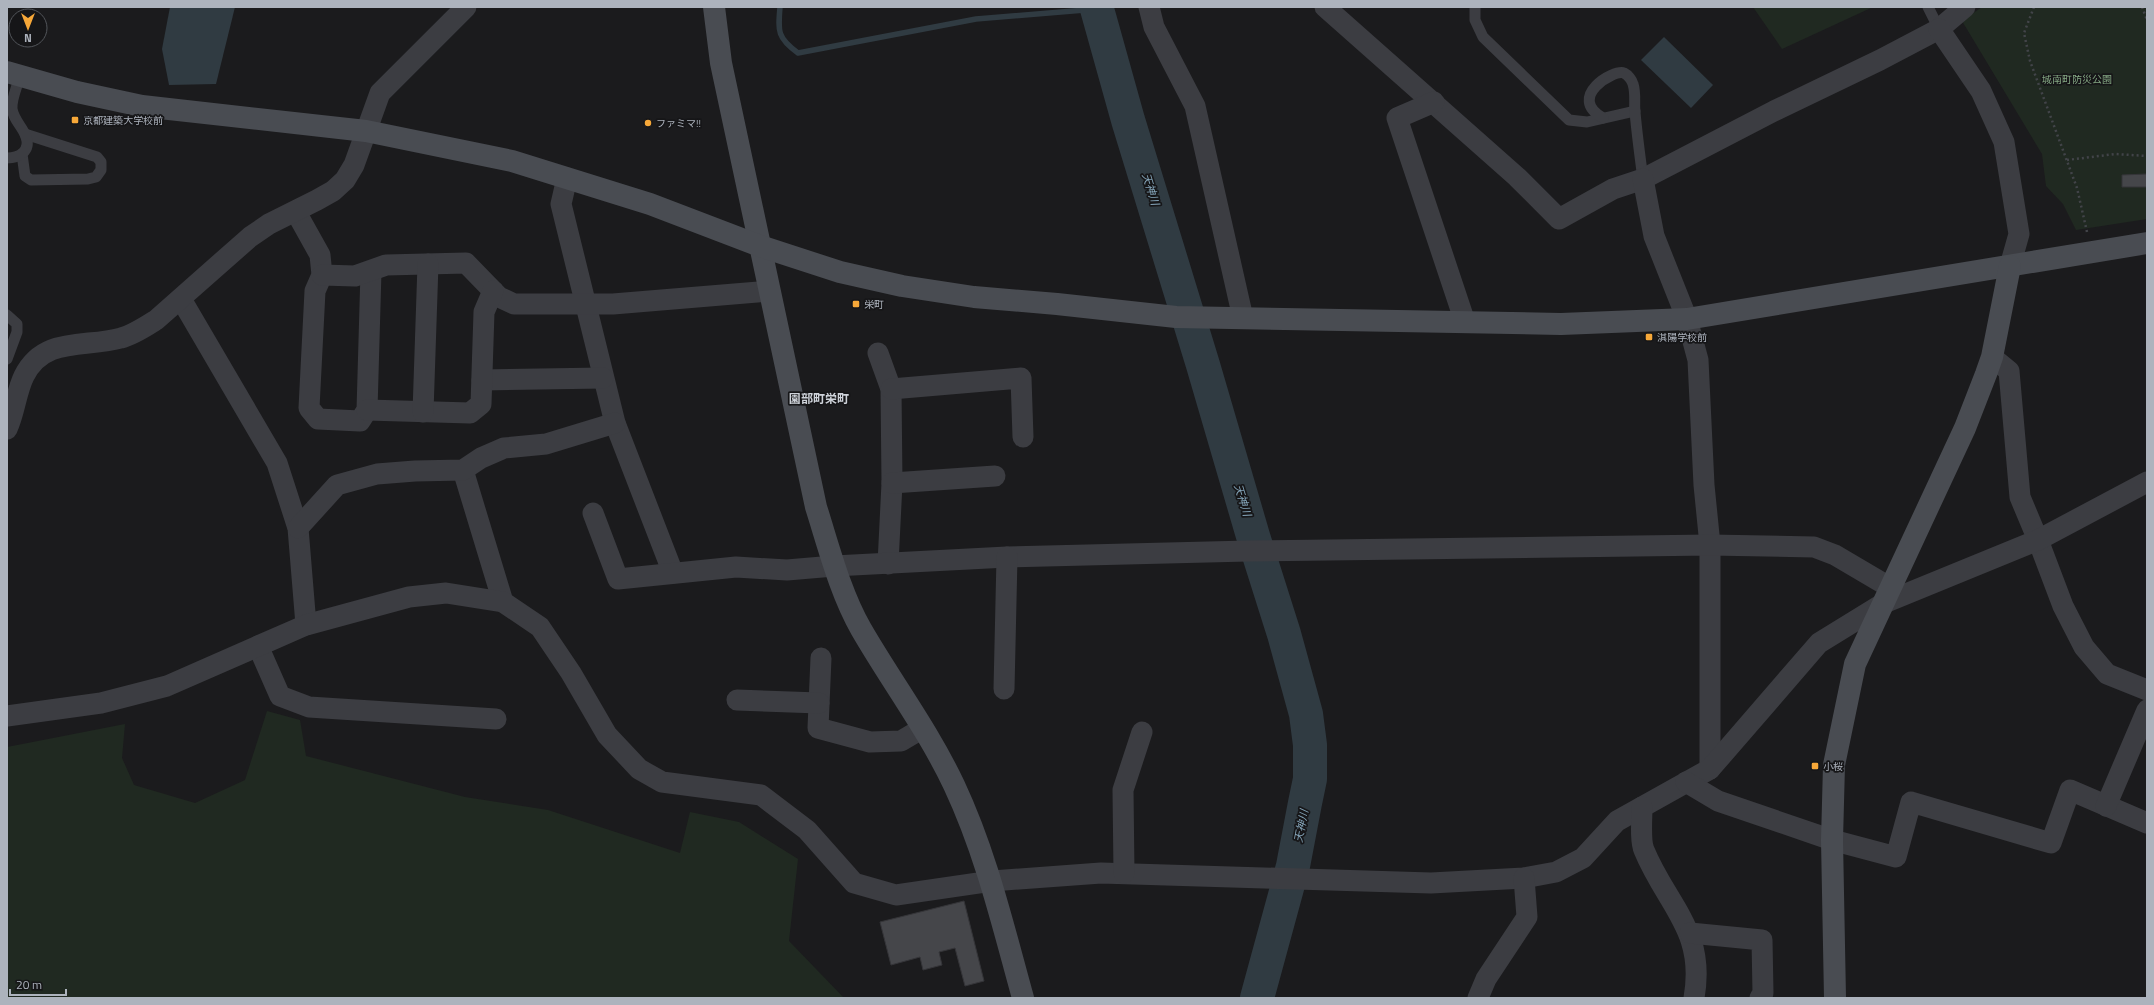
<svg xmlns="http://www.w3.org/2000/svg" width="2154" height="1005" viewBox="0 0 2154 1005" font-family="'Titillium Web','Noto Sans JP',sans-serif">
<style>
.green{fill:#202921}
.water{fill:#303b42}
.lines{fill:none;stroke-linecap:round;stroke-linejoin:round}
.stream{stroke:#303b42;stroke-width:5.5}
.river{stroke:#303b42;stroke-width:34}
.building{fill:#45464a;stroke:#353539}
.path{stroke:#424449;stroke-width:2.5;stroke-dasharray:2 3;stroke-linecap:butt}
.lane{stroke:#3c3d42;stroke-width:11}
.street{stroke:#3c3d42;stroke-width:21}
.secondary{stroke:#494c52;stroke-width:22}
.poi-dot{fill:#f7a839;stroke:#161618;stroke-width:1.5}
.labels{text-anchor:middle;stroke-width:3.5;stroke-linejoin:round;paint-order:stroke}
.park-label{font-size:10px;fill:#85a884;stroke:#161618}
.poi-label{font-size:10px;fill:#adb3bd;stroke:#161618;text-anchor:start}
.water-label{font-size:11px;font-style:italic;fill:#84a4b8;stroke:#161618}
.quarter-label{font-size:12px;font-weight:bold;fill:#ced2d9;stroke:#161618}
</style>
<rect width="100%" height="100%" fill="#1b1b1d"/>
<g class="green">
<path d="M1753,7H1873L1782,49Z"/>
<path d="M1982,7H2147V219L2076,230L2063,204L2046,186L2042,154L1962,21Z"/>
<path d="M267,711L300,720L306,756L465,797L548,810L680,853L690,812L739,822L798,859L789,941L844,998H7V747L125,724L122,758L134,785L195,803L245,780Z"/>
</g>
<g class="water">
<path d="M170,7H235L216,84L169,85L162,49Z"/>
<path d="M1664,37L1713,85L1691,108L1641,60Z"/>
</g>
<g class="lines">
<path class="stream" d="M780,7C778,31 777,38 798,53L976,19L1097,9V7"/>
<path class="river" d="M1097,9L1128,120L1203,365L1253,536L1284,634L1306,714L1310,745V779L1305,803L1293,866L1257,998"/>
</g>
<g class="building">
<path d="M2147,174V187H2122V175Z"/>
<path d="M964,901L984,981L965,986L955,948L939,952L942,965L923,970L920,957L891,965L880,922Z"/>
</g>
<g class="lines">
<g class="path">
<path d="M2034,7L2024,33L2030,61L2077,188L2087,232"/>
<path d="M2142,7L2147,20"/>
<path d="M2067,160L2115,154L2147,156"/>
</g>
<g class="lane">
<path d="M1475,7V20L1483,37L1569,120L1587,122L1635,111"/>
<path d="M1928,7L1939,29"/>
<path d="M1603,118C1566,97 1614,69 1624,73C1628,75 1632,80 1633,84C1636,93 1634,103 1635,112C1637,134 1640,157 1643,179"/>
<path d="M22,154L25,176L31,180L88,179L96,177L101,170V162L97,157L25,134"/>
<path d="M7,158C19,158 31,151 26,137C23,127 14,121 12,109C11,99 18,85 20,75"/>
<path d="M7,315L17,324V332L7,359"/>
</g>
<g class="street">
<path d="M1149,7L1154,27L1195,106L1243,318"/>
<path d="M1325,7L1517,177L1559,219L1613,189L1643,179L1774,111L1880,60L1939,29L1965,7"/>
<path d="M1939,29L1981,91L2004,142L2019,234L2010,266"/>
<path d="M1434,102L1397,118L1465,322"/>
<path d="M567,178L561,204L615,423L673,573"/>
<path d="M1643,179L1654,236L1687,319L1698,360L1704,485L1710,545V769"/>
<path d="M296,212L320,255L322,275L315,291L309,408L318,419L360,421L367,410L371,271"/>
<path d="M322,275L355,276L386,265L466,263L499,297L514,304H613L769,291"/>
<path d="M181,299L277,463L298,528L306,625"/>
<path d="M878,353L891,389L892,483L888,564"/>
<path d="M1992,357L2009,371L2020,497L2038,540L2063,606L2084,647L2107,674L2147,690"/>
<path d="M482,380L603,378"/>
<path d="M891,389L1021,378L1023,437"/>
<path d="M367,410L470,413L481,404L484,312L493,291"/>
<path d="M423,412L428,264"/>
<path d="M7,429C15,412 16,392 24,376C44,336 85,348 121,338C133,335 145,327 156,320L250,237L269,224L317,200L333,191L345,180L354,165L380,93L466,7"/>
<path d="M463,470L503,602"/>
<path d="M892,483L995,476"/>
<path d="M593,513L618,579L736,567L787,570L834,566L1007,557L1248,551L1710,545L1814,547L1835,555L1891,588"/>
<path d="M298,528L337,485L377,474L415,471L463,470L481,458L504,448L546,444L615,423"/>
<path d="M258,646L280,696L309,707L496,719"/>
<path d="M821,658L818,728L870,742L901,741L923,728"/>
<path d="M1004,689L1007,557"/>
<path d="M737,700L819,703"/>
<path d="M7,716L101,703L167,686L306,625L409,597L446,593L503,602L540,627L571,673L607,735L639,769L662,782L761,795L807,830L854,883L896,895L992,881L1101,873L1431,883L1524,878L1556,872L1583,858L1617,821L1710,769L1819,643L1884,603L2038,540L2147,482"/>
<path d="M1686,782L1718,801L1832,840L1896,857L1911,802L2051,843L2070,790L2147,823"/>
<path d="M2106,806L2147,710"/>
<path d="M1642,807C1642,818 1640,841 1644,850C1667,906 1706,930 1694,998"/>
<path d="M1124,873L1123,790L1142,732"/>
<path d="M1690,933L1762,940L1763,993L1760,998"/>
<path d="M1478,998L1486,979L1527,917L1524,878"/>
</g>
<g class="secondary">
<path d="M714,7L721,63L816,507C829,548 840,592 861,629C891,681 928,730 954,785C986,853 1003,926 1023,998"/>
<path d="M7,72L77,92L142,106L366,131L512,161L650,204L760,246L840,272L902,286L974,297L1057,304L1176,317L1561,324L1687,319L2147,243"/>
<path d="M1835,998L1832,840L1834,765L1855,664L1965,428L1986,374L1992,357L2010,266"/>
</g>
</g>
<g class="poi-dot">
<rect x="71" y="116" width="8" height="8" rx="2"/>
<circle cx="648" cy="123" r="4"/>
<rect x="852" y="300" width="8" height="8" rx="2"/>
<rect x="1645" y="333" width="8" height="8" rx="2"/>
<rect x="1811" y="762" width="8" height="8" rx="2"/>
</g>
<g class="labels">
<g class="park-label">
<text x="2077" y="83">城南町防災公園</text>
</g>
<g class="poi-label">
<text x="83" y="124">京都建築大学校前</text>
<text x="656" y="127">ファミマ!!</text>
<text x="864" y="308">栄町</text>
<text x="1657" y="341">淇陽学校前</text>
<text x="1823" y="770">小桜</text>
</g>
<g class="water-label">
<text transform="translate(1151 189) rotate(73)" y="4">天神川</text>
<text transform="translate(1243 500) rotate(73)" y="4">天神川</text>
<text transform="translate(1301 826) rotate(-79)" y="4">天神川</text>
</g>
<g class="quarter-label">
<text x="819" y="403">園部町栄町</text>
</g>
</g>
<rect width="2154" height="1005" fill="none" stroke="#adb3bd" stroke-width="16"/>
<g transform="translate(28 28) rotate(180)"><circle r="19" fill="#161618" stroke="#52555a"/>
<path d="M0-3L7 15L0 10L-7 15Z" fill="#f7a839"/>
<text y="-6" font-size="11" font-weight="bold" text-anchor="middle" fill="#adb3bd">N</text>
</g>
<path d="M10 989v6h56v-6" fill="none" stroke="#adb3bd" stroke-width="2"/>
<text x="16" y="989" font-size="12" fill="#adb3bd" stroke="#161618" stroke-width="3" paint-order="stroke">20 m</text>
</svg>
